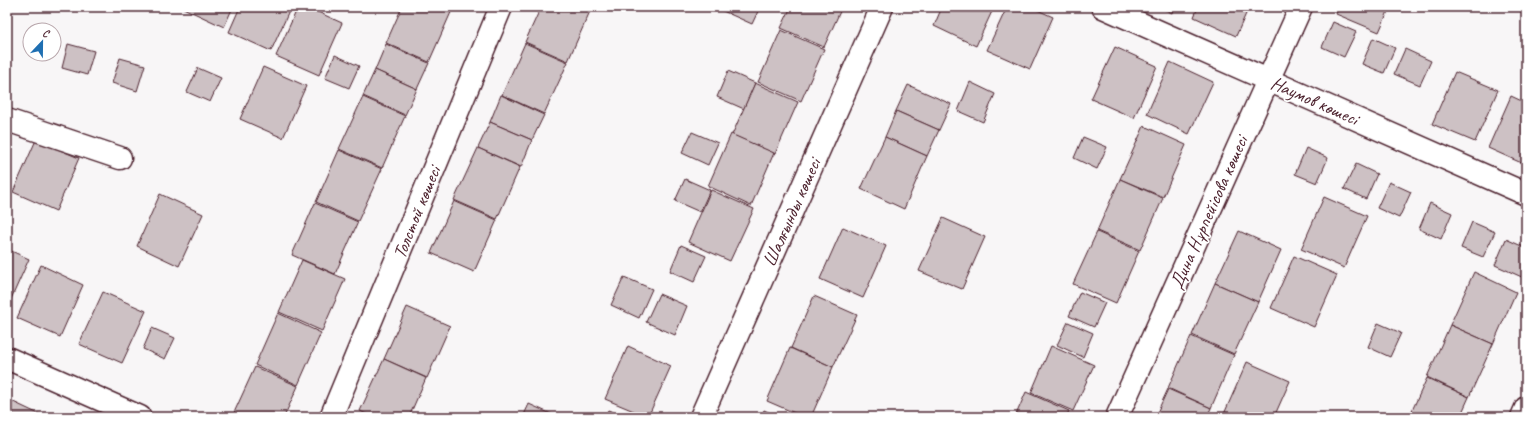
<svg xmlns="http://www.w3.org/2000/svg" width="1533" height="424" viewBox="0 0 1533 424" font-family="Caveat,sans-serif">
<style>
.building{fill:#cdc1c4;stroke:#4a1f2b}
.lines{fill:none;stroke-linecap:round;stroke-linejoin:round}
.minor-casing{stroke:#4a1f2b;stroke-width:25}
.minor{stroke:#fff;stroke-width:22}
.labels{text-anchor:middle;stroke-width:3.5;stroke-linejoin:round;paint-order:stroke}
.street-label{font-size:19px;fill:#4a1f2b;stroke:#fff}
</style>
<rect width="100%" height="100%" fill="#f8f6f7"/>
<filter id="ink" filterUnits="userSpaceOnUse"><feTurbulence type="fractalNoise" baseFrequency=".025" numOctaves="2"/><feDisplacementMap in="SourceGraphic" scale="8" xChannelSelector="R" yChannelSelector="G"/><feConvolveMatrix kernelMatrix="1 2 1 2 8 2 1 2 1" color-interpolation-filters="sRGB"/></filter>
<g filter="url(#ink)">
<g class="building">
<path d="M181,7H233L224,27Z"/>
<path d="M240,7H291L271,51L229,32Z"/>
<path d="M298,7H307L342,23L319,75L276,56Z"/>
<path d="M402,7H445L452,10L429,62L386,43Z"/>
<path d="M541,7H587L591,9L568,61L525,42Z"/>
<path d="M714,7H760L752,24Z"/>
<path d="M791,7H842L824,47L781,28Z"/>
<path d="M942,7H994L976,46L934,26Z"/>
<path d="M1007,7H1031L1053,17L1030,69L987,50Z"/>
<path d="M1159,7H1174L1172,13Z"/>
<path d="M1198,7H1249L1236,36L1194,17Z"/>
<path d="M1339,7H1390L1379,32L1336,14Z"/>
<path d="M1333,22L1356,32L1344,57L1322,47Z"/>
<path d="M781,30L824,49L801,101L758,82Z"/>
<path d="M1373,38L1395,48L1384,73L1362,64Z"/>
<path d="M525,43L568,62L544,114L502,95Z"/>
<path d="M68,44L94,51L87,75L62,68Z"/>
<path d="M386,44L429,63L417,89L375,70Z"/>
<path d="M1115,47L1157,66L1134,118L1091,99Z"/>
<path d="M1405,49L1431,61L1420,85L1394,74Z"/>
<path d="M335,55L359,66L349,88L325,78Z"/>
<path d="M120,58L145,65L137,91L112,83Z"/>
<path d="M1170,62L1213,82L1189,134L1147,114Z"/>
<path d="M263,67L306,86L283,138L240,119Z"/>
<path d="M198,68L221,78L210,102L187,92Z"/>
<path d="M375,70L417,89L405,115L363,96Z"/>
<path d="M728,71L755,83L744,109L717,97Z"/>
<path d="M1455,72L1498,90L1475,142L1432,124Z"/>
<path d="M970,82L995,94L983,122L958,111Z"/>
<path d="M755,83L798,102L775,154L732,135Z"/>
<path d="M908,85L951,104L939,130L896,111Z"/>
<path d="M501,95L544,115L532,140L490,122Z"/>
<path d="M1511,96L1526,103V165L1488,148Z"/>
<path d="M363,97L405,116L382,168L339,149Z"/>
<path d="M896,111L939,130L927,156L885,137Z"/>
<path d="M490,122L532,140L521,167L478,148Z"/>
<path d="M1144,126L1186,145L1163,197L1120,179Z"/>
<path d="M692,132L718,143L708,165L682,153Z"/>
<path d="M731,134L774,153L751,206L708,186Z"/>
<path d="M885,137L927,156L904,209L861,189Z"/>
<path d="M1083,137L1107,147L1097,169L1074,158Z"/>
<path d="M36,140L79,158L56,211L13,192Z"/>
<path d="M478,148L520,167L497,219L454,200Z"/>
<path d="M1306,148L1328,158L1317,183L1295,174Z"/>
<path d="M339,150L382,169L358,221L316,202Z"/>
<path d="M1356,164L1377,174L1366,199L1344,189Z"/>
<path d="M685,179L710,190L700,212L675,201Z"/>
<path d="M1120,179L1163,198L1140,250L1097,231Z"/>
<path d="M1389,182L1411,192L1399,218L1377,208Z"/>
<path d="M711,190L754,209L730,261L688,242Z"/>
<path d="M160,194L203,214L179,266L137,246Z"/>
<path d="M1324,197L1367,216L1344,268L1301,249Z"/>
<path d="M454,201L497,220L474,272L431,253Z"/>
<path d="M315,203L358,222L335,274L292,255Z"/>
<path d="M1430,203L1452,213L1441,239L1419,229Z"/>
<path d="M943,218L985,237L962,289L919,271Z"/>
<path d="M1472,222L1495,232L1483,257L1461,248Z"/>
<path d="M843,227L886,246L863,298L820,279Z"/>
<path d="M1239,231L1281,250L1258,302L1215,283Z"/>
<path d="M1097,232L1139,251L1116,303L1073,284Z"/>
<path d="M1506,239L1526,248V273L1524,278L1495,265Z"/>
<path d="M681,245L706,256L694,282L670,271Z"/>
<path d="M7,249L29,259L7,308Z"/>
<path d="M1294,256L1337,275L1314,327L1271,308Z"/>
<path d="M302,260L345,279L322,331L279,312Z"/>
<path d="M41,265L83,285L60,337L17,318Z"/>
<path d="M1474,272L1516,292L1493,344L1450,325Z"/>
<path d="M624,277L652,289L639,318L611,305Z"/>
<path d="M1215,283L1258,302L1234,354L1192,335Z"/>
<path d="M103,292L146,311L122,363L79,344Z"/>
<path d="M1080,292L1105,303L1094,327L1069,316Z"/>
<path d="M659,294L687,306L675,335L646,322Z"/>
<path d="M814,296L857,315L833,367L791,348Z"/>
<path d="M407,307L450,326L427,378L384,359Z"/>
<path d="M278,313L321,333L298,385L255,365Z"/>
<path d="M1068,322L1093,333L1083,357L1057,345Z"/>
<path d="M1378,323L1401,333L1390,357L1368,347Z"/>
<path d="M1450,325L1493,344L1469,397L1427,377Z"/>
<path d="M152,328L175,338L165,359L143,349Z"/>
<path d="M1191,336L1234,355L1211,408L1168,388Z"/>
<path d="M628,346L671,366L648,417L605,399Z"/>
<path d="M1051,346L1094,365L1073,411L1031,393Z"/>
<path d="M790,348L833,367L811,417H804L767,401Z"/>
<path d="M384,359L426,378L409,417H373L360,411Z"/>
<path d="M1247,362L1290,381L1274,417H1231L1224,414Z"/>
<path d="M255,367L298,386L284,417H232Z"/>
<path d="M1427,378L1469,397L1460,417H1409Z"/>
<path d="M1168,389L1211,408L1207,417H1155Z"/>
<path d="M1026,392L1069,411L1066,417H1015Z"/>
<path d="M7,399L45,417H7Z"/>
<path d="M529,404L558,417H523Z"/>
<path d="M608,410L625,417H605Z"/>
<path d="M764,410L779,417H761Z"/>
</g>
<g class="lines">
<defs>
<g id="minor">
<path d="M1103,7L1526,194"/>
<path d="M7,120L120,158"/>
<path d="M7,358L140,417"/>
<path d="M331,417L501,7"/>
<path d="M701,417L882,7"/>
<path d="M1117,417L1301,7"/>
<path d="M1522,417L1526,408"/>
</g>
</defs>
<use href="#minor" class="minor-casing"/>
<use href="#minor" class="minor"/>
</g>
</g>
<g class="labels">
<g class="street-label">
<text transform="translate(1315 100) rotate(24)" y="7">Наумов көшесі</text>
<text transform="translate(416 212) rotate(-68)" y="7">Толстой көшесі</text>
<text transform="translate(791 212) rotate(-66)" y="7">Шалғынды көшесі</text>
<text transform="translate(1208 212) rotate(-66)" y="7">Дина Нұрпейісова көшесі</text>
</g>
</g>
<rect width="1533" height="424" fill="none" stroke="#fff" stroke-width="24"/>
<rect x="12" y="12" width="1509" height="400" fill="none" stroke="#4a1f2b" stroke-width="1.5" filter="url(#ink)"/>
<g transform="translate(42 42) rotate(22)"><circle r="19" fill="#ffffff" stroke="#b7a5aa"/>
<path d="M0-3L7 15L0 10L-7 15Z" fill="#1f6fb2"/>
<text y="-6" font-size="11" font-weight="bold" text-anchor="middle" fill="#4a1f2b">С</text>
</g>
</svg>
